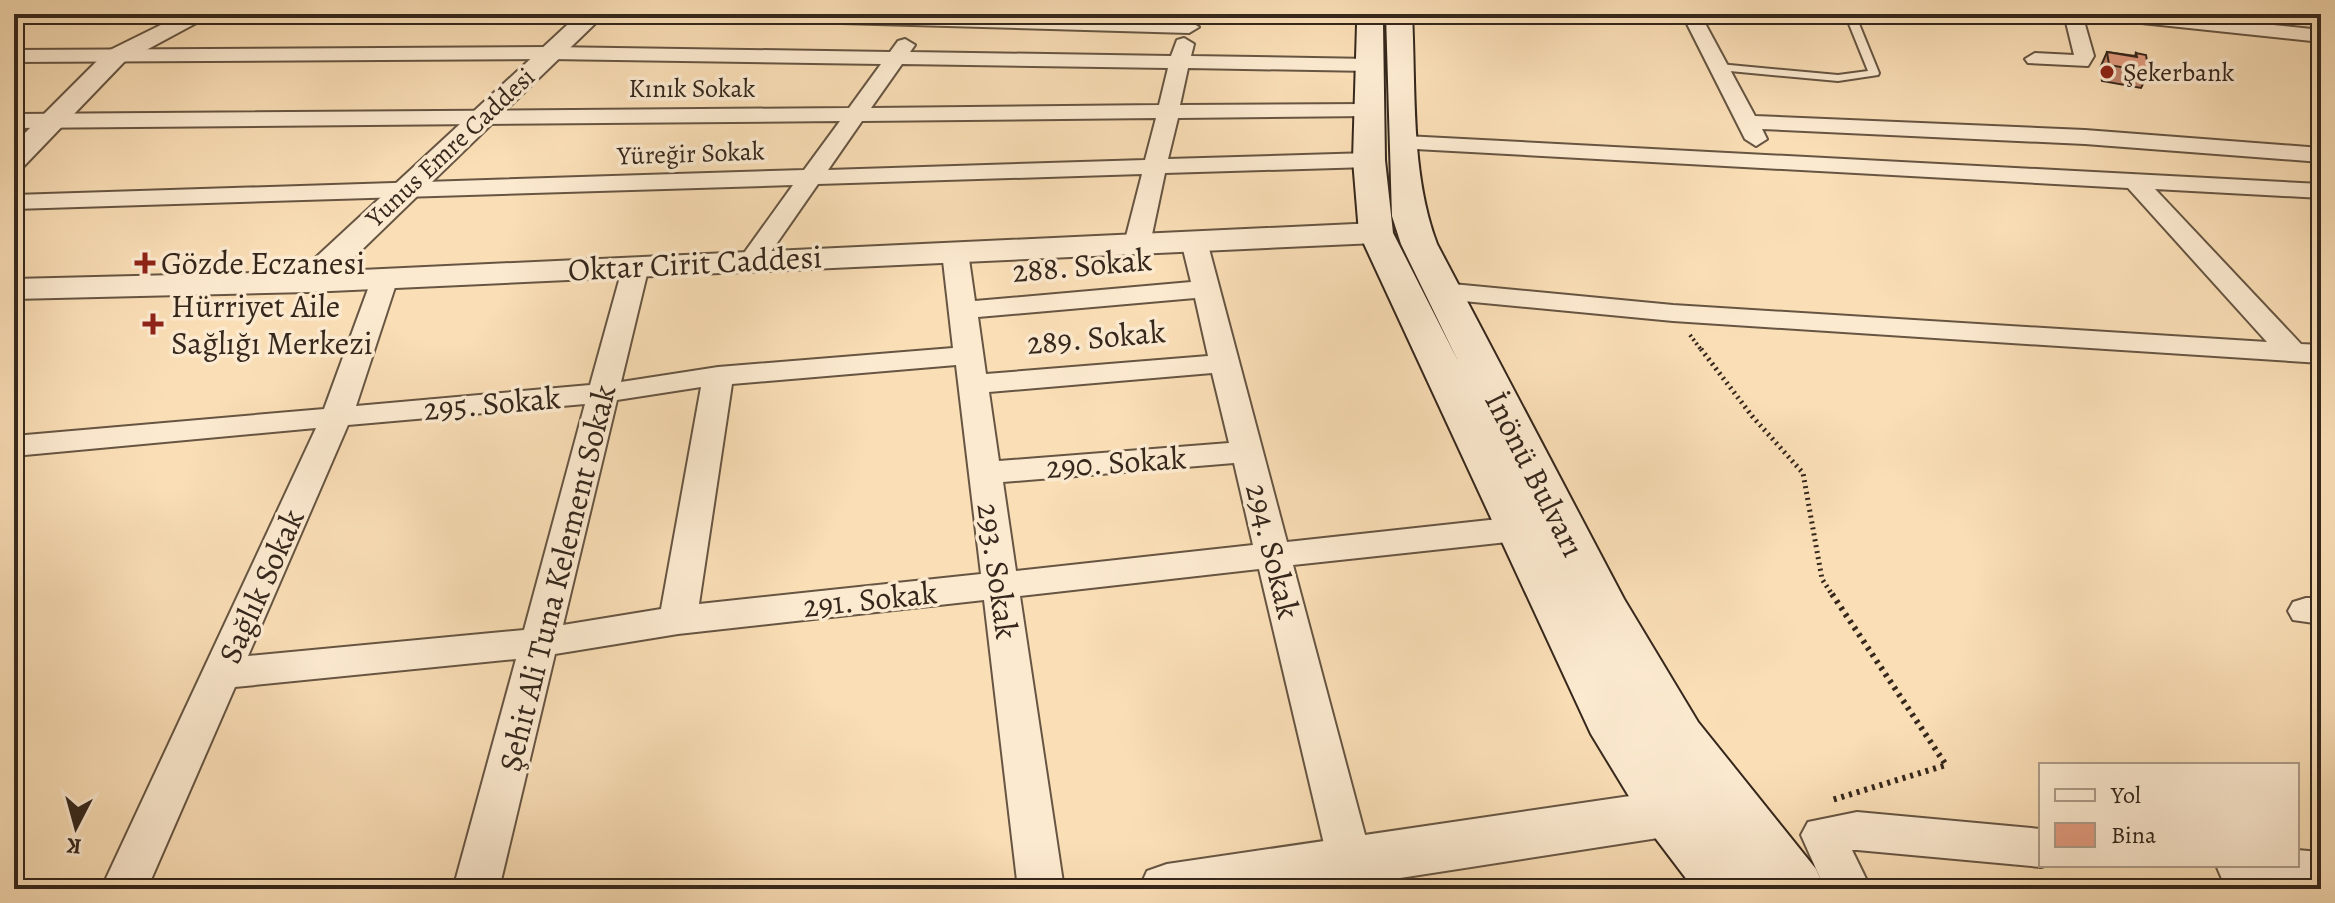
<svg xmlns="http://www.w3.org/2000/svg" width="2335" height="903" viewBox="0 0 2335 903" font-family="Alegreya,serif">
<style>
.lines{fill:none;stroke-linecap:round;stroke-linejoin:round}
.service-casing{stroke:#665542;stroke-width:4}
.minor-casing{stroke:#665542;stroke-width:4}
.tertiary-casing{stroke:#665542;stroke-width:4}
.secondary-casing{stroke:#35271c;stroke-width:4}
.path-far2{stroke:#35271c;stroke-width:4;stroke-dasharray:2 3;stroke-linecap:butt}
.path-far1{stroke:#35271c;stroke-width:5;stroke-dasharray:2 4;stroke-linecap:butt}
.path{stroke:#35271c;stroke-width:6;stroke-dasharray:3 5;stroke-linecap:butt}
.service{fill:#fcead0;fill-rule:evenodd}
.minor{fill:#fcead0;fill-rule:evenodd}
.tertiary{fill:#fcead0;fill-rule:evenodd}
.secondary{fill:#fcead0;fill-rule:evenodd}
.wall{fill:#c2856d;stroke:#35271c;stroke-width:2}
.building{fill:#e29b7f;stroke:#35271c;stroke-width:2}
.poi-dot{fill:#8f2418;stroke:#fcead0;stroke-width:3}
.labels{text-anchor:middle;stroke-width:7;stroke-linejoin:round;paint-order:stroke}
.far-poi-label{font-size:26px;fill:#35271c;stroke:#fcead0;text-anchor:start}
.far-street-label{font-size:26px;fill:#35271c;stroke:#fcead0}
.poi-label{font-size:32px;fill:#35271c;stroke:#fcead0;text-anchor:start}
.street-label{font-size:32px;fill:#35271c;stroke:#fcead0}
</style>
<rect width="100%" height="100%" fill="#fadeb6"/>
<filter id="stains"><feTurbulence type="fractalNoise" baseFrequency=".0025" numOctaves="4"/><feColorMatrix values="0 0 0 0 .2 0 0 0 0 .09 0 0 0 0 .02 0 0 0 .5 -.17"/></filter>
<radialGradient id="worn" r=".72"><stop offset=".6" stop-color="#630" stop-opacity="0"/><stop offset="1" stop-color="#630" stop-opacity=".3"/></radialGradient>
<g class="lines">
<defs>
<path id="service" d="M1845,14H1855L1879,73L1878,75L1838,81L1719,70L1714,67L1719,64L1838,75L1868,71Z"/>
<g id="minor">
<path d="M730,14H935L1189,21L1199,27L1189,33L739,20Z"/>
<path d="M1682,14H1700L1755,116L2085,130L2321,148V162L2085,144L1762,129L1767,139L1756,146L1745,139Z"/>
<path d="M2064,14H2082L2094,56L2088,66L2028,63L2025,59L2035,53L2074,55Z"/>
<path d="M2104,14H2167L2321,30V42L2113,20Z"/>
<path d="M1184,38L1194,44L1191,56L1371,59L1381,65L1371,71L1188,68L1180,105L1369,104L1380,110L1369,116L1178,118L1168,159L1369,153L1381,160L1369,167L1165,173L1150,244L1137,252L1124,244L1142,174L818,184L761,266L752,268L739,260L793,185L14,209V195L804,170L840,121L14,128V114L849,108L881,64L550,59L14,62V50L550,47L890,52L898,41L905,39L915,45L910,52L1171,56L1177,40ZM902,64L1168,68L1159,105L871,108ZM1156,118L1145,160L828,170L862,121Z"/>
<path d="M1405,136L2321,184V198L2155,189L2301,344L2321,345V363L1673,321L1442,299L1432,297L1428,291L1432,285L1442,283L1673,305L2267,342L2128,188L1397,148L1394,143L1397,138Z"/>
<path d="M1194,233L1207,241L1287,542L1517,517L1529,521L1534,529L1529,537L1517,541L1293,565L1372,861L1366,875L1350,880L1334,875L1328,861L1259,569L1020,596L1064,889H1018L984,600L678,634L555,654L499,889H453L516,659L235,687L147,889H101L316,428L14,456V436L324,409L372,278L376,272H394L398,278L356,406L590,385L623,266L627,260H645L649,266L621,382L718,367L953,348L942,252L946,246L955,244L968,252L975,301L1191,282L1181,241ZM1195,298L1208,356L986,374L978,317ZM956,365L981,574L699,604L732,384ZM1212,373L1229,443L999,461L989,392ZM701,387L661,609L563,625L617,400ZM585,404L524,630L248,656L348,425ZM1234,463L1253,545L1016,571L1003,482Z"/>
<path d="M2306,598H2321V624L2293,620L2288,611L2293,602Z"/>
<path d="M1857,812L2041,829V865H2047L2041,867L1857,850H1852L1871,889H1825L1801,835L1808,822Z"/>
<path d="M2297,850L2321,852V889L2238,885L2222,879L2216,865H2297Z"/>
</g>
<g id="tertiary">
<path d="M183,14H213L124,62L24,166L14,169V144L106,52Z"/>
<path d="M579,14H605L340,271L1376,223L1387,226L1392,233L1387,240L1376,243L309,292L14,299V279L300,272Z"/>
<path d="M1671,790L1690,797L1698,813L1690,829L1671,836L1329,889H1139L1147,871L1167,864Z"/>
</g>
<path id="secondary" d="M1386,14H1412C1416,89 1410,173 1437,244L1624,599L1698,722L1816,869L1825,889H1694L1650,831L1591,734L1359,233L1353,160L1357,24L1370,16L1383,24L1385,160L1393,233L1458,361L1401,244L1392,216Z"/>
</defs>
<use href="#service" class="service-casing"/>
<use href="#minor" class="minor-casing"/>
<use href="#tertiary" class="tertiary-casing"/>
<use href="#secondary" class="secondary-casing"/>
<path class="path-far2" d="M1690,335L1702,351"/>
<path class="path-far1" d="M1701,349L1752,416L1803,473L1822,579L1833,596"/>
<path class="path" d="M1832,594L1946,765L1832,800"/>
<use href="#service" class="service"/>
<use href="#minor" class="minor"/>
<use href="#tertiary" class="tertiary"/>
<use href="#secondary" class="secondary"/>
</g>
<path class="wall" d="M2107,52L2135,56L2136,53L2149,72L2141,88L2102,81L2100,68Z"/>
<path class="building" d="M2107,52L2137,57L2136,53L2146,55L2149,72L2109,65Z"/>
<g class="poi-dot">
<circle cx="2107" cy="72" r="8"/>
<path d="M141 251h8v8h8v8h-8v8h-8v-8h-8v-8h8z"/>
<path d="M149 312h8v8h8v8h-8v8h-8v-8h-8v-8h8z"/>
</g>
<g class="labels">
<g class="far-poi-label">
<text x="2123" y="81">Şekerbank</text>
</g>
<g class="far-street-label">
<text x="692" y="97">Kınık Sokak</text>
<text transform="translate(450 147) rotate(-43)" y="9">Yunus Emre Caddesi</text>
<text transform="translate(691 153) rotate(-2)" y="9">Yüreğir Sokak</text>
</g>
<g class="poi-label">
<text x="161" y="274">Gözde Eczanesi</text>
<text x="171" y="317">Hürriyet Aile<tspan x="171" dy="37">Sağlığı Merkezi</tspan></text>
</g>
<g class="street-label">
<text transform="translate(695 263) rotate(-3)" y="11">Oktar Cirit Caddesi</text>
<text transform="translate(1082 265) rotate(-5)" y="11">288. Sokak</text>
<text transform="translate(1096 337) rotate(-5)" y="11">289. Sokak</text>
<text transform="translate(492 403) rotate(-5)" y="11">295. Sokak</text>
<text transform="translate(1116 462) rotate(-4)" y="11">290. Sokak</text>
<text transform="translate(1535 474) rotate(63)" y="11">İnönü Bulvarı</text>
<text transform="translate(1273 551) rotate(76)" y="11">294. Sokak</text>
<text transform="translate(998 571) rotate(82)" y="11">293. Sokak</text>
<text transform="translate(557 578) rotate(-76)" y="11">Şehit Ali Tuna Kelement Sokak</text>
<text transform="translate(261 586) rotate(-66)" y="11">Sağlık Sokak</text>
<text transform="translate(870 599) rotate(-6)" y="11">291. Sokak</text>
</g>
</g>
<rect width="2335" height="903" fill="none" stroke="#fadeb6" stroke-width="48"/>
<rect x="16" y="16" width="2303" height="871" fill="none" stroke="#35271c" stroke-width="4"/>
<rect x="24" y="24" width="2287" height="855" fill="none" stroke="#35271c" stroke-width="2"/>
<rect x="2039" y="763" width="260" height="104" fill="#fcead0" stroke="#ac9c88" stroke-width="2"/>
<rect x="2055" y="789" width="40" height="12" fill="#fcead0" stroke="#ac9c88" stroke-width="2"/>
<text x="2111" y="803" font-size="24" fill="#35271c">Yol</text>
<rect x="2055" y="823" width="40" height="24" fill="#e29b7f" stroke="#ac9c88" stroke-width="2"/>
<text x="2111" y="843" font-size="24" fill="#35271c">Bina</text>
<g transform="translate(76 827) rotate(186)" stroke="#fcead0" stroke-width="6" paint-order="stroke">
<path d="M0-6L14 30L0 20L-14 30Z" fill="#35271c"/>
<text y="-12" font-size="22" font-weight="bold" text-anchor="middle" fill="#35271c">K</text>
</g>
<rect width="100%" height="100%" filter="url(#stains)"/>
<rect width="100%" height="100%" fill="url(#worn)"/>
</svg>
